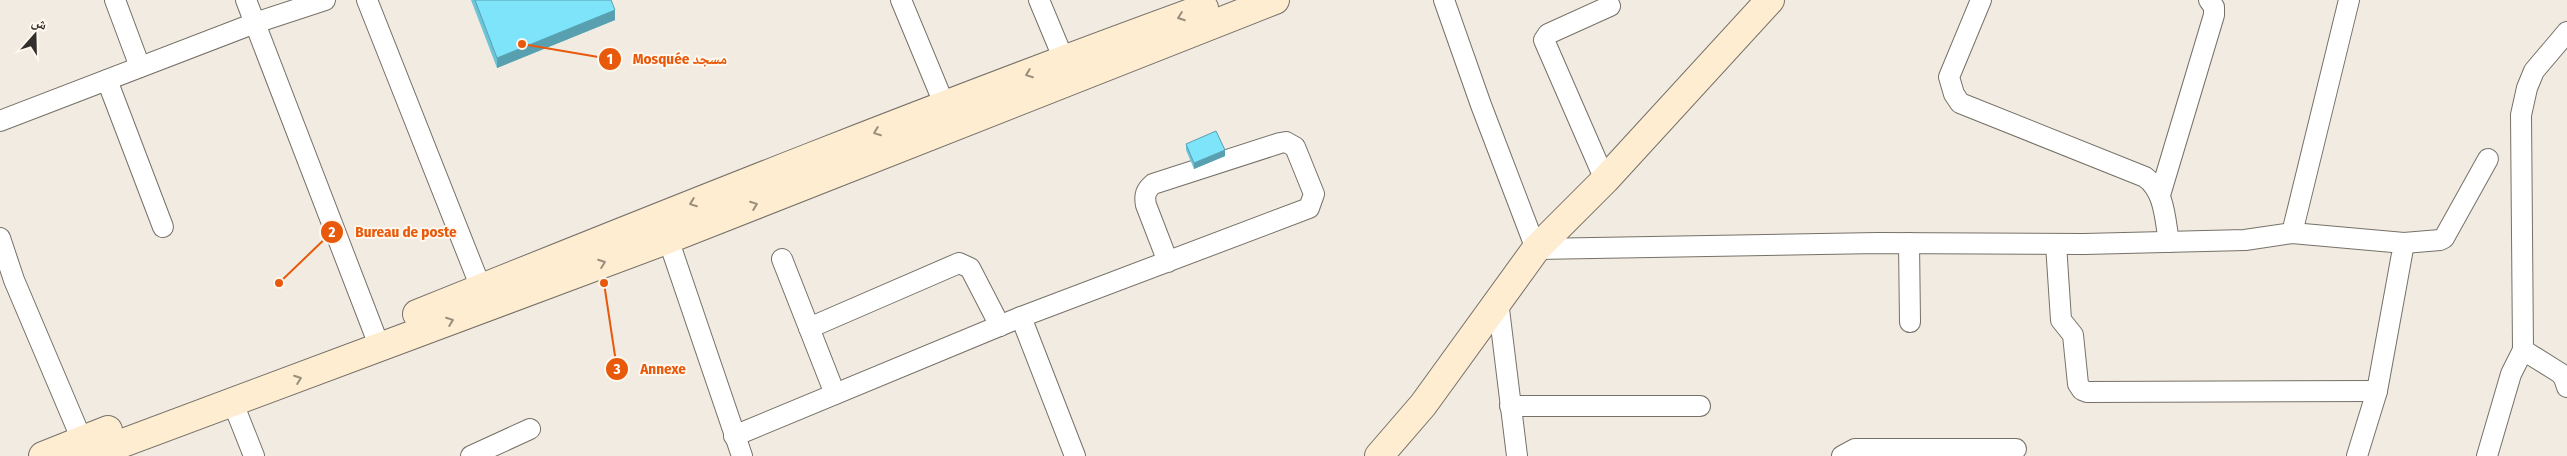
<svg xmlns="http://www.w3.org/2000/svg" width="2567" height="456" viewBox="0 0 2567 456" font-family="'Fira Sans Condensed','Noto Naskh Arabic',sans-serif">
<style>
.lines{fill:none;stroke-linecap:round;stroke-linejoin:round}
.street-casing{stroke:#767168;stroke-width:22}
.secondary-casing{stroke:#767168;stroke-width:30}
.street{stroke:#fff;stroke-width:20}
.secondary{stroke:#ffedd1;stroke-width:28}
.wall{fill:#6cc4d7}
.shaded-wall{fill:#58a0af}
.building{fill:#7ee4fa;stroke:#58a0af}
.oneway{stroke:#988e7e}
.leader{fill:none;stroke:#e8590c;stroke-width:2}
.callout-dot{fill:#e8590c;stroke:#fef8ee;stroke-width:2}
.mark-label{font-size:15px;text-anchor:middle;font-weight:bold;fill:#fff}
.callout-label{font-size:15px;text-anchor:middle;font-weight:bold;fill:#e8590c;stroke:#fef8ee;stroke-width:4;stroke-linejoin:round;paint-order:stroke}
</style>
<rect width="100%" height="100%" fill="#f1ebe1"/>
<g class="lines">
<defs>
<g id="street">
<path d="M115,0L140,67"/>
<path d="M246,0L380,348"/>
<path d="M367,0L481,288"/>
<path d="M901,0L945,106"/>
<path d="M1039,0L1064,60"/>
<path d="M1444,0L1481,105L1536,249L1878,243L2084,244L2245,240L2292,233L2404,243L2377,391L2357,456"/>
<path d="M1981,0L1949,77L1954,94L1960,103L2145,177C2165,191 2165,220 2169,242"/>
<path d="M2567,32L2534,71L2527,88L2521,115L2523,350L2560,373L2564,378L2567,387"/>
<path d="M107,80L163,227"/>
<path d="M0,121L255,23L325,0"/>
<path d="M1605,180L1544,40L1548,34L1610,6"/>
<path d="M2160,195L2214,15V7L2209,0"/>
<path d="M664,227L742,456"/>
<path d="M2292,233L2349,0"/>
<path d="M0,238L14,280L87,452"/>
<path d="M1909,243L1910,322"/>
<path d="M2404,243L2440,240L2444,238L2488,159"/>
<path d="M2056,244L2061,320L2073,335L2078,384L2082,390L2087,392L2377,391"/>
<path d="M782,259L835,394"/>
<path d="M1498,301L1517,456"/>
<path d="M1021,317L1075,456"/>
<path d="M809,328L959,263L970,268L1000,326"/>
<path d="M233,403L254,456"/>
<path d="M1510,406H1700"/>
<path d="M734,436L1021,317L1309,208L1314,194L1295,147L1286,142L1280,143L1153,184C1146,190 1144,195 1146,205L1168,262"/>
<path d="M471,456L530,429"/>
<path d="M1842,456L1855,449H2016"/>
<path d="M2487,456L2511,374L2523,350"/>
</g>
<g id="secondary">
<path d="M417,314C678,209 940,104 1204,8"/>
<path d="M43,456L108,430"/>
<path d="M88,456L669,239L1275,0"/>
<path d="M1379,456L1423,405L1536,249L1605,180L1770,0"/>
</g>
</defs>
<use href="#street" class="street-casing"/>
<use href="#secondary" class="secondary-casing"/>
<use href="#street" class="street"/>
<use href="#secondary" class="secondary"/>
</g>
<g class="wall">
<path d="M471,0H611L615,20L497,68Z"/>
<path d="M1186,144L1225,156L1194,169L1186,150Z"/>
</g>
<g class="shaded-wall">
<path d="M615,10V20L497,68V58Z"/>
<path d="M1225,150V156L1194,169V163Z"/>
</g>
<g class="building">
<path d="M475,0H611L615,10L497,58Z"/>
<path d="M1216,131L1225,150L1194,163L1186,144Z"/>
</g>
<defs><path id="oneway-chevron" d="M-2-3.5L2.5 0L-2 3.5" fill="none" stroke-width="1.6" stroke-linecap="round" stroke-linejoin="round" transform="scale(1.25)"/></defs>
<g class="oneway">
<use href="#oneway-chevron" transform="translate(1181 17) rotate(160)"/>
<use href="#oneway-chevron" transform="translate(1029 74) rotate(159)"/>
<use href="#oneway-chevron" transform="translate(877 132) rotate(159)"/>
<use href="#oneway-chevron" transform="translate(693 203) rotate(159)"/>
<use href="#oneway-chevron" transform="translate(754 205) rotate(-21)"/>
<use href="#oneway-chevron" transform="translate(602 263) rotate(-20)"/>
<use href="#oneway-chevron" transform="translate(450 321) rotate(-21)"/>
<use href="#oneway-chevron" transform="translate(298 379) rotate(-20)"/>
</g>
<path class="leader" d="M522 44L610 59M279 283L332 232M604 283L617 369"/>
<g class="callout-dot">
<circle cx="522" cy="44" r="5"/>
<circle cx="279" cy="283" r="5"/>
<circle cx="604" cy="283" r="5"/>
<circle cx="610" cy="59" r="12"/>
<circle cx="332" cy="232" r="12"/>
<circle cx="617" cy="369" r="12"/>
</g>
<g class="mark-label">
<text x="610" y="64">1</text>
<text x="332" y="237">2</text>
<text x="617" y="374">3</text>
</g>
<g class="callout-label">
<text x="680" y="64">Mosquée مسجد</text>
<text x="406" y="237">Bureau de poste</text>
<text x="663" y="374">Annexe</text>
</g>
<g transform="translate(35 35) rotate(20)" stroke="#fef8ee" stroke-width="4" paint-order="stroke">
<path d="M0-4L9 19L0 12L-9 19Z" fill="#322f2c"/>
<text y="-8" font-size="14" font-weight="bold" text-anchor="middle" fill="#322f2c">ش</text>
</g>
</svg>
